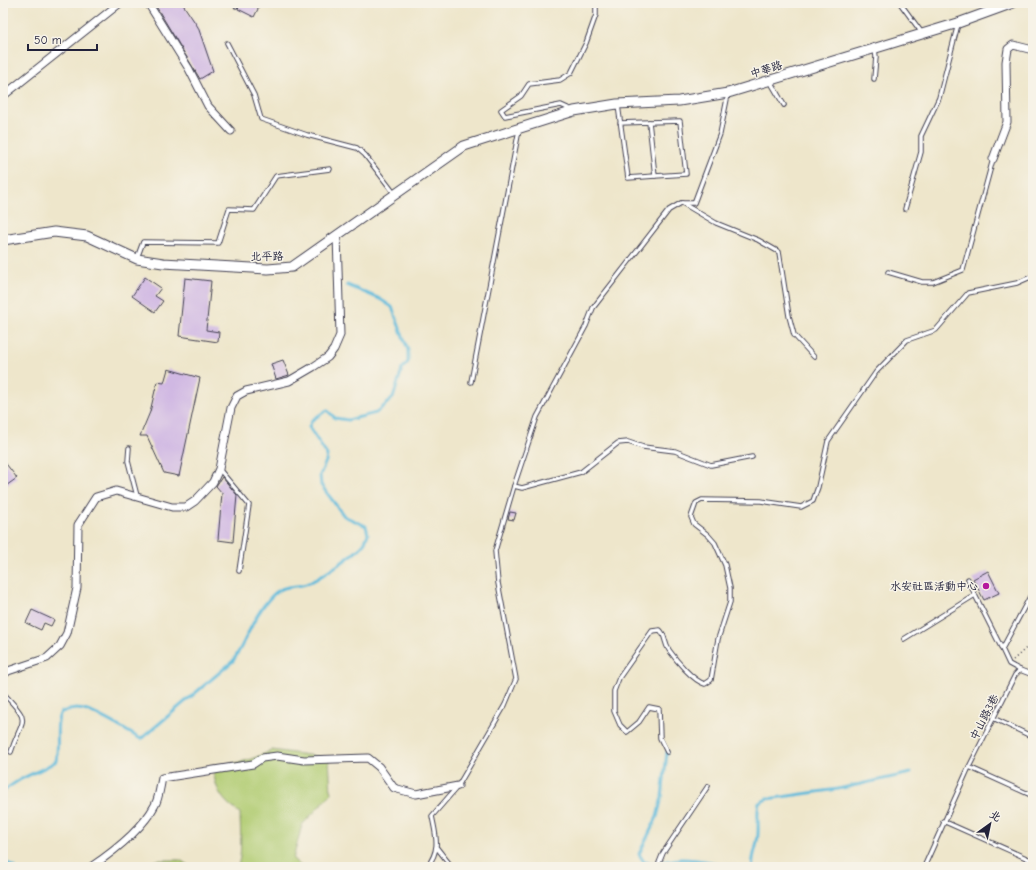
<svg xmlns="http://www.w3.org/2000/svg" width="1036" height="870" viewBox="0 0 1036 870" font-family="'Comic Neue','LXGW WenKai TC',sans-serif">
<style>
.green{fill:#b1cc72;stroke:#6a7756}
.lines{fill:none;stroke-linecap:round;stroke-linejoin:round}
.stream{stroke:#5dbadb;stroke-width:3}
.building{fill:#d0b8e3}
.service-casing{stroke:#413f51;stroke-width:5.5}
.minor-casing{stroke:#413f51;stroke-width:9}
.tertiary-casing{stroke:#413f51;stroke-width:11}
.path{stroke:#413f51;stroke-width:1.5;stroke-dasharray:1 3;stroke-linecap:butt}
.service{stroke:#fff;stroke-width:3.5}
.minor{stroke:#fff;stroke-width:7}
.tertiary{stroke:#fff;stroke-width:9}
.poi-dot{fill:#b5179e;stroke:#f7f3e8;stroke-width:1.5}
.labels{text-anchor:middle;stroke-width:3;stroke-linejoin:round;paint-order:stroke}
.street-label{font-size:11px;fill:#22223b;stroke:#f7f3e8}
.poi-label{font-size:11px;fill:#22223b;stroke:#f7f3e8;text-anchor:end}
</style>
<rect width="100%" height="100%" fill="#f7f3e8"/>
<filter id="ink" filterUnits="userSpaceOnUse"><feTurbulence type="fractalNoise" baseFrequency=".025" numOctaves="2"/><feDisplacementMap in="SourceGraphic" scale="8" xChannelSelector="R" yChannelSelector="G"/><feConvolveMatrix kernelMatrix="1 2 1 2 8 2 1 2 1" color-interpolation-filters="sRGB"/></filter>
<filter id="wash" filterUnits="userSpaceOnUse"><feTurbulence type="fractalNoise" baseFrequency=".012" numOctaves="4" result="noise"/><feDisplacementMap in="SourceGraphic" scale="16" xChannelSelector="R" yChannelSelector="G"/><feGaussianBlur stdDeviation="0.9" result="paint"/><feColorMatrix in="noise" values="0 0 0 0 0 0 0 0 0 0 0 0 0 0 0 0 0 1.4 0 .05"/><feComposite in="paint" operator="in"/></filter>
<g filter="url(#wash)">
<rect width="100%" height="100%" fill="#eee6cb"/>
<g class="green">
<path d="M272,750L329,758L331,794L302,825L293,859L302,867H237C243,857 240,826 240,813C219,799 216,789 212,765C237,764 250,761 272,750Z"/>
<path d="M158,860H180L191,867H132Z"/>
</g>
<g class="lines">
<g class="stream">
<path d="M667,752L662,797L657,817L639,854L644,862C658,865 668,860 681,859C693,859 705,861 716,863L718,867"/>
<path d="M3,792C18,777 39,773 56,761C60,744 54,724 61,712C66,711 72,709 77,709C93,709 126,731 141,739L233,661C247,640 253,616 270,598C285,581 295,590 311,582C321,577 357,553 363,545C365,542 367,537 368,534L366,526L344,516L321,485L320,475L326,461L327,455L309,427L312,420L327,410L335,418L348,420L376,413L393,398L402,369L408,362V350L392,307L380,299L347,285"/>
<path d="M3,861L15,867"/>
<path d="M753,867C751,859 756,850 757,841C760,828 756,815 759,803L767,799L838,789L911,773"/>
</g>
</g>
<g id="blocks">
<g class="building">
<path d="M154,3H182L198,27L213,71L200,79Z"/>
<path d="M240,3H261L254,17L238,9Z"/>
<path d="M145,277L161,288L155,296L163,301L155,312L132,296Z"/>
<path d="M185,278L211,281L206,330L219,332L218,342L179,336Z"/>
<path d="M283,360L289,375L276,379L271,364Z"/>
<path d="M168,369L200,378L179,476L164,473L147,436H140L150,412L157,382L164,383Z"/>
<path d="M3,460L17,478L3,488Z"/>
<path d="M222,477L237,495L233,542L218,540L222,493L216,486Z"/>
<path d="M510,512L516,513L514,520L508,519Z"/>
<path d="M988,571L999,593L984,600L973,579Z"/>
<path d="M32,610L54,620L51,626L44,623L41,630L26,623Z"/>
</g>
</g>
</g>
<g filter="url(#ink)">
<use href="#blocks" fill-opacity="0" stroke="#413f51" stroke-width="1"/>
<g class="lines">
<defs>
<g id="service">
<path d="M900,3L922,33"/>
<path d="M236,6L237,3"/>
<path d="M227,43L254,95L261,119L307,135L357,148L365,155L394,193"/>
<path d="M874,79L876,57L875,49"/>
<path d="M770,81L784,105"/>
<path d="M618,105L628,178L655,176L649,122L620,123"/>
<path d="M572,110L561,105L505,116L501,110L521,96L529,84L560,80L571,73L586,43L596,15V3"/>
<path d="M649,122L680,121L686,174L655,176"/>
<path d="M682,203L716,223L758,240L779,252L789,316L794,335L814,357"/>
<path d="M905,209L921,152V136L939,98L958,24"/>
<path d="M137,258L143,242L218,243L229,209L254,210L276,176L330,169"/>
<path d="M888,272L922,282H933L963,270L993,159"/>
<path d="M471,382L519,130"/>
<path d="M129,448L128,461L137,496"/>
<path d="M219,469L249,505L239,571"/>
<path d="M514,486L522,488L581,472L618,443L628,442L643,447L675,451L711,465L752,457"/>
<path d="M968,579L975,595"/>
<path d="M904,639L975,595L1002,649"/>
<path d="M1020,670L1009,664L1002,649L1033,591"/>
<path d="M3,693C33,724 22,717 11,752"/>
<path d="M993,718L1033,737"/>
<path d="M667,752L660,738L659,709L649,707L639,722L627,732L620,725L614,711V691L619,678L652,631L660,630C666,636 664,643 669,650C676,660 693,681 705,684L711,680L718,639L730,602V588L725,565L715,543L708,535L694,524L691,517L696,503L702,500L761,501L801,507L813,501L818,487L828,441L876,372L907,340L936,330L968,293L1017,283L1033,276"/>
<path d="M969,767L1033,796"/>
<path d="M943,821L1033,861"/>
<path d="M437,848L452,867"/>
<path d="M659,863L663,853L708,786"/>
<path d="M427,867C441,849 436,837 432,816L458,786L505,705L516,679L498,583L495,551L514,486L537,417L586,326L593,308L669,210L681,203H694L720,134L728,94"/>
<path d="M924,867L969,767L1015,675L1020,670L1033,675"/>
</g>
<g id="minor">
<path d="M148,3L189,69L208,106L231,131"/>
<path d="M3,96L120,3"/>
<path d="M993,159L1007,122L1006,62L1008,49L1013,45L1033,50"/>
<path d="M3,675L8,671L47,658L60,646L67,633L77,588L78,525L96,497L116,491L172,507H186L195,501L213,482L219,469L231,408L237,396L246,391L289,381L313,367L328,357L334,349L340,335L337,235"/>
<path d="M91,867C113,852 142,830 155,805C159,798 160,787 162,778L253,764L262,758L277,756L304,760L368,758L379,767L394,788L416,794L458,786"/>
</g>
<path id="tertiary" d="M3,240L54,232L87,236L137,259L163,263L268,269L292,267L464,146L574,111L617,104L679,101L728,93L958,23L1013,3"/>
</defs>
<use href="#service" class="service-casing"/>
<use href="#minor" class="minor-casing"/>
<use href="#tertiary" class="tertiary-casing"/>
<path class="path" d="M1013,660L1033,642"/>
<use href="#service" class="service"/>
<use href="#minor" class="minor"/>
<use href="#tertiary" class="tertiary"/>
</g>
</g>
<circle class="poi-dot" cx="986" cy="586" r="4"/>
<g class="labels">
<g class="street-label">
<text transform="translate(766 69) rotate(-17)" y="4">中華路</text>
<text transform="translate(267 256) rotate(-1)" y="4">北平路</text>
<text transform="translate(984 717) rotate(-63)" y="4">中山路3巷</text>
</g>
<g class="poi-label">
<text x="978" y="590">水安社區活動中心</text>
</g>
</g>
<rect width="1036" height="870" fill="none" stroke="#f7f3e8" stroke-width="16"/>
<g transform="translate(990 824) rotate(33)" stroke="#f7f3e8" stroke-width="3" paint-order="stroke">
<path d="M0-3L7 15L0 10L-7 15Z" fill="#22223b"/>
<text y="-6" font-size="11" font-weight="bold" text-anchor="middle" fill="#22223b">北</text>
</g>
<path d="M28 44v6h69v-6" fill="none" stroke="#22223b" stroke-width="2"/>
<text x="34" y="44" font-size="12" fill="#22223b" stroke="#f7f3e8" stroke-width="3" paint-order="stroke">50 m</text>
</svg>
